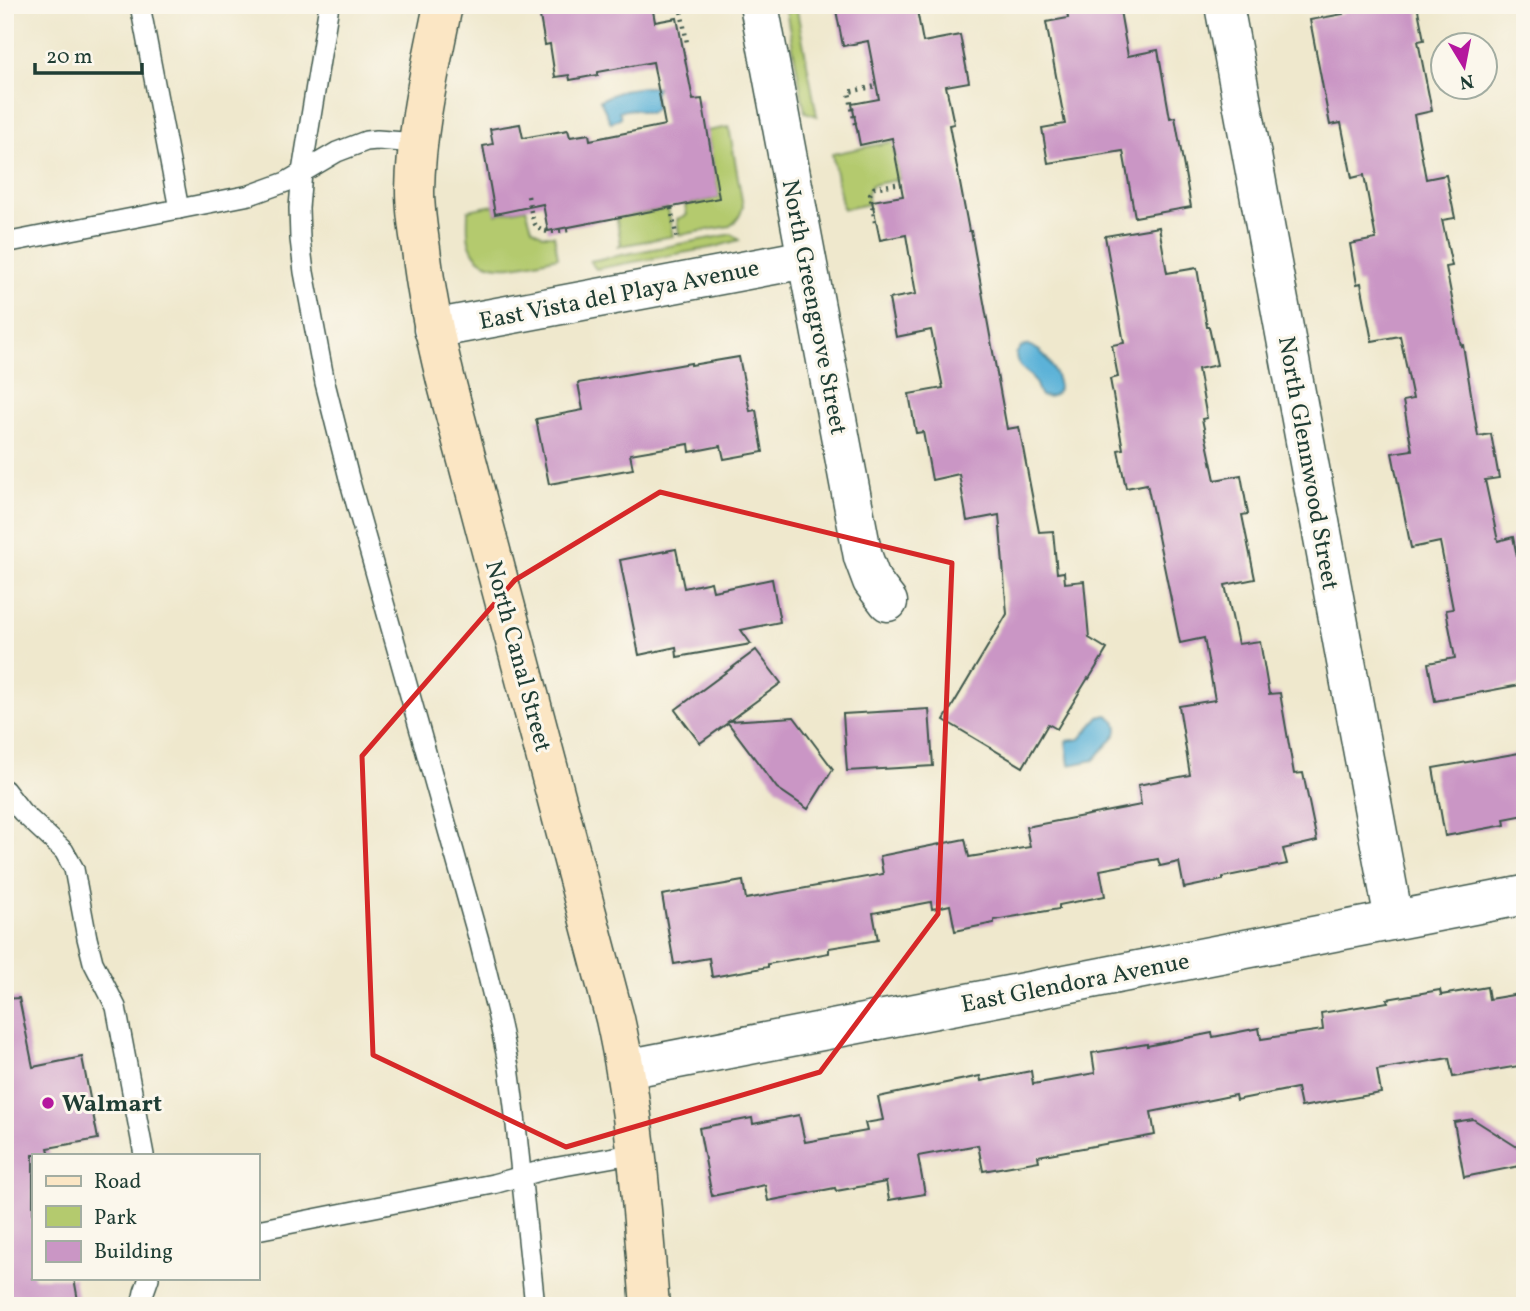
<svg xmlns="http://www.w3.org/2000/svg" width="1530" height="1311" viewBox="0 0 1530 1311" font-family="Vollkorn,serif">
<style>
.green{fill:#b4ca6e;stroke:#6a8451;stroke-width:2}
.water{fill:#5bb2d8;stroke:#3d7886;stroke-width:2}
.building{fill:#ca96c5}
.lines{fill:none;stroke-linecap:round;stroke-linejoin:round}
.lane-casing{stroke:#3e574b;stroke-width:22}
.street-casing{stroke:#3e574b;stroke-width:41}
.secondary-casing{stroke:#3e574b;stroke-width:41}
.path{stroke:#3e574b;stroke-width:4.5;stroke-dasharray:2 5;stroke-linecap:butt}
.lane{stroke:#fff;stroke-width:19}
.street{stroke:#fff;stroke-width:38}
.secondary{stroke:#fbe6c4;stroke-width:38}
.marked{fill:none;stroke:#d62828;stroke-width:5;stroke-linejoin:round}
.poi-dot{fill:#b5179e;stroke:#fbf7ec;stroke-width:2.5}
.labels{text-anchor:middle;stroke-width:6;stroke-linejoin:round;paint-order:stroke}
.street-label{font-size:24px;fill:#1f3d34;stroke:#fbf7ec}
.poi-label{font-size:24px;font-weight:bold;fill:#1f3d34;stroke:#fbf7ec;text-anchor:start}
</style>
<rect width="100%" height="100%" fill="#fbf7ec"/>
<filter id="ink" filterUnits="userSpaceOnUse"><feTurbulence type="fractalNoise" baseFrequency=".0143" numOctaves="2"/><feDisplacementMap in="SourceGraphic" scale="14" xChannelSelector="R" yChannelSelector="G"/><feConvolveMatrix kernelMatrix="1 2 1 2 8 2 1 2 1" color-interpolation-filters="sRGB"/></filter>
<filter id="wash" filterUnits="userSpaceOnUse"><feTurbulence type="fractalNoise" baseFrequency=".00686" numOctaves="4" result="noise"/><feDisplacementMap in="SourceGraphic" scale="28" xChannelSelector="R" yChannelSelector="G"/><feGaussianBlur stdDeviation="1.57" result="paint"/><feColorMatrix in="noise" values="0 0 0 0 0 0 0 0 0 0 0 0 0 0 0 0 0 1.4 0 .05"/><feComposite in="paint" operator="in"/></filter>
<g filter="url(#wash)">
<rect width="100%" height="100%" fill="#efe8cd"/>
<g class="green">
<path d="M785,5H796L817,116L805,112Z"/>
<path d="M729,127L743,206C741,215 738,220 730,226L679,235L677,219L687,215L685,205L719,198L707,131Z"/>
<path d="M901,140L894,150L900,179L872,185L867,193L869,204L843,209L832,154Z"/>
<path d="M494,205L496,214L526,208L532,228L543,235H554L558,257C534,262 485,279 472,249C466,238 468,222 468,210Z"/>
<path d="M668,209L673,236L619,246L621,243L615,210L624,216Z"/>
<path d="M732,234L739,240L715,247L596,269L590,261Z"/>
</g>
<g class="water">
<path d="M644,87H657L655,93V109L649,113L633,109L619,111L621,117L611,123L600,100L623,90Z"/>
<path d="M1027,345C1045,349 1056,370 1059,387C1057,396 1050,398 1041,396C1037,390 1037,384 1033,379C1026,368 1017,370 1016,354L1021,347Z"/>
<path d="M1107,715C1115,719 1119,726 1116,734L1094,760L1069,765L1066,741L1080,739L1099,717Z"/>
</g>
<g id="blocks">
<g class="building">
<path d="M538,5H652L655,22L677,18L693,100L702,99L719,198L548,231L543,204L495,214L483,146L493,144L490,129L520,124L523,138L568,130L570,137L589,134L590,140L665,125L653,62L598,72V75L570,80L569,75L555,77L550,44L545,45Z"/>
<path d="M835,5H916L923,42L960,35L969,82L946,86L954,124L949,125L969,231H971L1007,429L1019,427L1039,532L1053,531L1057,573L1064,572L1065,583L1084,581L1089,638L1107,649L1089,679L1088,678L1057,729L1048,724L1023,767L944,720L1007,614L999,515L967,521L959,474L932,480L923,432L916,433L909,394L943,388L931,330L896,337L889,299L916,294L906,235L880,240L872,201L903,196L892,138L860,145L852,104L879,99L868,41L843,46Z"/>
<path d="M1066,5H1119L1128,56L1158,50L1170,118L1175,117L1191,207L1135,217L1123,151L1048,163L1042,128L1065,124L1046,22L1068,18Z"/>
<path d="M1341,5H1417L1424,40L1418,41L1432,111L1414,115L1426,179L1446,175L1455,218L1442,220L1452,266L1446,267L1461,346L1463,345L1478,436L1491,434L1499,478L1485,480L1498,541L1513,537L1525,595V684L1435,701L1428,663L1455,658L1446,610L1453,609L1440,542L1411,548L1392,453L1412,450L1403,401L1413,399L1400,336L1372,341L1361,283L1357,284L1350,244L1376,239L1364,175L1352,178L1341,123L1330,125L1310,20L1343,14Z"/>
<path d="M1159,227L1167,273L1197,268L1207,327H1209L1217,365L1198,369L1207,418L1202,419L1215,480L1241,475L1248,514L1242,515L1255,579L1225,585L1238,644L1260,641L1269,694L1280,693L1294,774L1303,773L1317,841L1283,849L1287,864L1223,877V880L1184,888L1179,862L1160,866L1158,859L1100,870L1105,896L1059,905V909L994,920V923L955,931L950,905L932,909L931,902L873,913L878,940L829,948V953L768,964V967L712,977L709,958L674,964L662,895L743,881L746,899L883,874L880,856L965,839L969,857L1030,847L1026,827L1141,805L1138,785L1190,775L1179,706L1215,700L1204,638L1180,643L1147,484L1126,488L1118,450L1123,449L1110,379L1118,377L1112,345L1124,343L1105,236Z"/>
<path d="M739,357L750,411L756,410L763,452L724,459L721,446L690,452L689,444L630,454L633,469L549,484L536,419L583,410L578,383L691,363V365Z"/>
<path d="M676,549L684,588L711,582L713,591L772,579L780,622L741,630L751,644L677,657L676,647L639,655L620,560Z"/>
<path d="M756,650L781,683L729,721L794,717L833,769L808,809L777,788L728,723L700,743L675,710Z"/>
<path d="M929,709L933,766L847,771L843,714Z"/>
<path d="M1525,752V815L1504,819L1505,825L1445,836L1433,768Z"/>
<path d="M1487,987L1489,999L1525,993V1065L1453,1077L1449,1058L1377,1070L1381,1093L1301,1107L1297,1088L1236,1100L1235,1095L1151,1112L1155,1135L1038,1156L1039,1161L983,1171L978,1145L918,1156L925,1194L889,1200L886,1182L836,1191L835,1188L768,1201L765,1185L712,1196L699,1128L752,1118L753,1124L799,1115L805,1142L867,1131L865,1123L883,1120L878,1097L980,1076L981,1081L1031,1071L1033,1084L1095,1073L1092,1053L1147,1044V1046L1212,1033L1213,1037L1259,1028L1261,1039L1323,1030L1321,1013L1388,1002L1387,999L1440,990L1441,995Z"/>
<path d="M19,998L33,1067L82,1057L98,1139L48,1148L50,1155H33V1278H74L79,1306H5V999Z"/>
<path d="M1473,1119L1525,1152V1165L1464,1177L1454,1122Z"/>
</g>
</g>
</g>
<g filter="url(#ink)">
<use href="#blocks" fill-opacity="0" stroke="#3e574b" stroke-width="2"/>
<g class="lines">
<defs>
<g id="lane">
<path d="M140,5L179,209"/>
<path d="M329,5L302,172L299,208L300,239L304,272L325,383L350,482L480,944L500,1025L509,1067L514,1106L535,1306"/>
<path d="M5,243L250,195L286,182L337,152L366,141L377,140L418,143"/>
<path d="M5,790L22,812L64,851L74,869L87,938L93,962L116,1007L144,1155"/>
<path d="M257,1230L493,1184L547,1169L637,1153"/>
<path d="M141,1306L144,1292L149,1278"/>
</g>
<g id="street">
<path d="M759,5L863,557L872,581L888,602"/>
<path d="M1224,5L1394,920"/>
<path d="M433,329L806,259"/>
<path d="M626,1069L1525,895"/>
</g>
<path id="secondary" d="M443,5C431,66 416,128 415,191C415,210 418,230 421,249C426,294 435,337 446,381L615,1019C636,1113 642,1210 650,1306"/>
</defs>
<use href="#lane" class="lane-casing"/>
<use href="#street" class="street-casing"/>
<use href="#secondary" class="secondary-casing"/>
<g class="path">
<path d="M652,5H653"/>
<path d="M680,5L687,43"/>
<path d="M801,8L817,5"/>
<path d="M855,124L849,92L876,86"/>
<path d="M528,196C534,228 533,236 569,230"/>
<path d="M671,208L677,240"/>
<path d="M875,222L870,194L874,188L901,183"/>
</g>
<use href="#lane" class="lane"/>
<use href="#street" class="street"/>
<use href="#secondary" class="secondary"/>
</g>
</g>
<path class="marked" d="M660,492L952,563L938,914L820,1072L566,1147L373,1055L362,756L515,580Z"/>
<circle class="poi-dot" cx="48" cy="1103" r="7"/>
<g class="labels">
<g class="street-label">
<text transform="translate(619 294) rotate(-11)" y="8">East Vista del Playa Avenue</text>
<text transform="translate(815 307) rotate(79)" y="8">North Greengrove Street</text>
<text transform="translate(1309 463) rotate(80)" y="8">North Glennwood Street</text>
<text transform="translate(519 656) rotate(75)" y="8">North Canal Street</text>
<text transform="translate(1075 982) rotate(-11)" y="8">East Glendora Avenue</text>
</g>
<g class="poi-label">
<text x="62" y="1111">Walmart</text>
</g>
</g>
<rect width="1530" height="1311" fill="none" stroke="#fbf7ec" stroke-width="28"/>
<rect x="32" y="1154" width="228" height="126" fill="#fbf7ec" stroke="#a3ada2" stroke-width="2"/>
<rect x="46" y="1176" width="35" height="10" fill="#fbe6c4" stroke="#a3ada2" stroke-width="2"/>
<text x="94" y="1188" font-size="21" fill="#1f3d34">Road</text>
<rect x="46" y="1206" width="35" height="21" fill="#b4ca6e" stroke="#a3ada2" stroke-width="2"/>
<text x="94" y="1224" font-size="21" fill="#1f3d34">Park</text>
<rect x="46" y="1241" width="35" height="21" fill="#ca96c5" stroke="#a3ada2" stroke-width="2"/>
<text x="94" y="1258" font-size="21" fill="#1f3d34">Building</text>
<g transform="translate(1464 66) rotate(170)"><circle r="33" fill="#fbf7ec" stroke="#a3ada2" stroke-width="2"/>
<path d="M0-5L12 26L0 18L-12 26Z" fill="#b5179e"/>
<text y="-10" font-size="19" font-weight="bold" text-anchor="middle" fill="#1f3d34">N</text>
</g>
<path d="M35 63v10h107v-10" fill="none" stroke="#1f3d34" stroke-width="3.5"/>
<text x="46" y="63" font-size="21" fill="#1f3d34" stroke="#fbf7ec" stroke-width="5" paint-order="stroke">20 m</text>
</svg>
